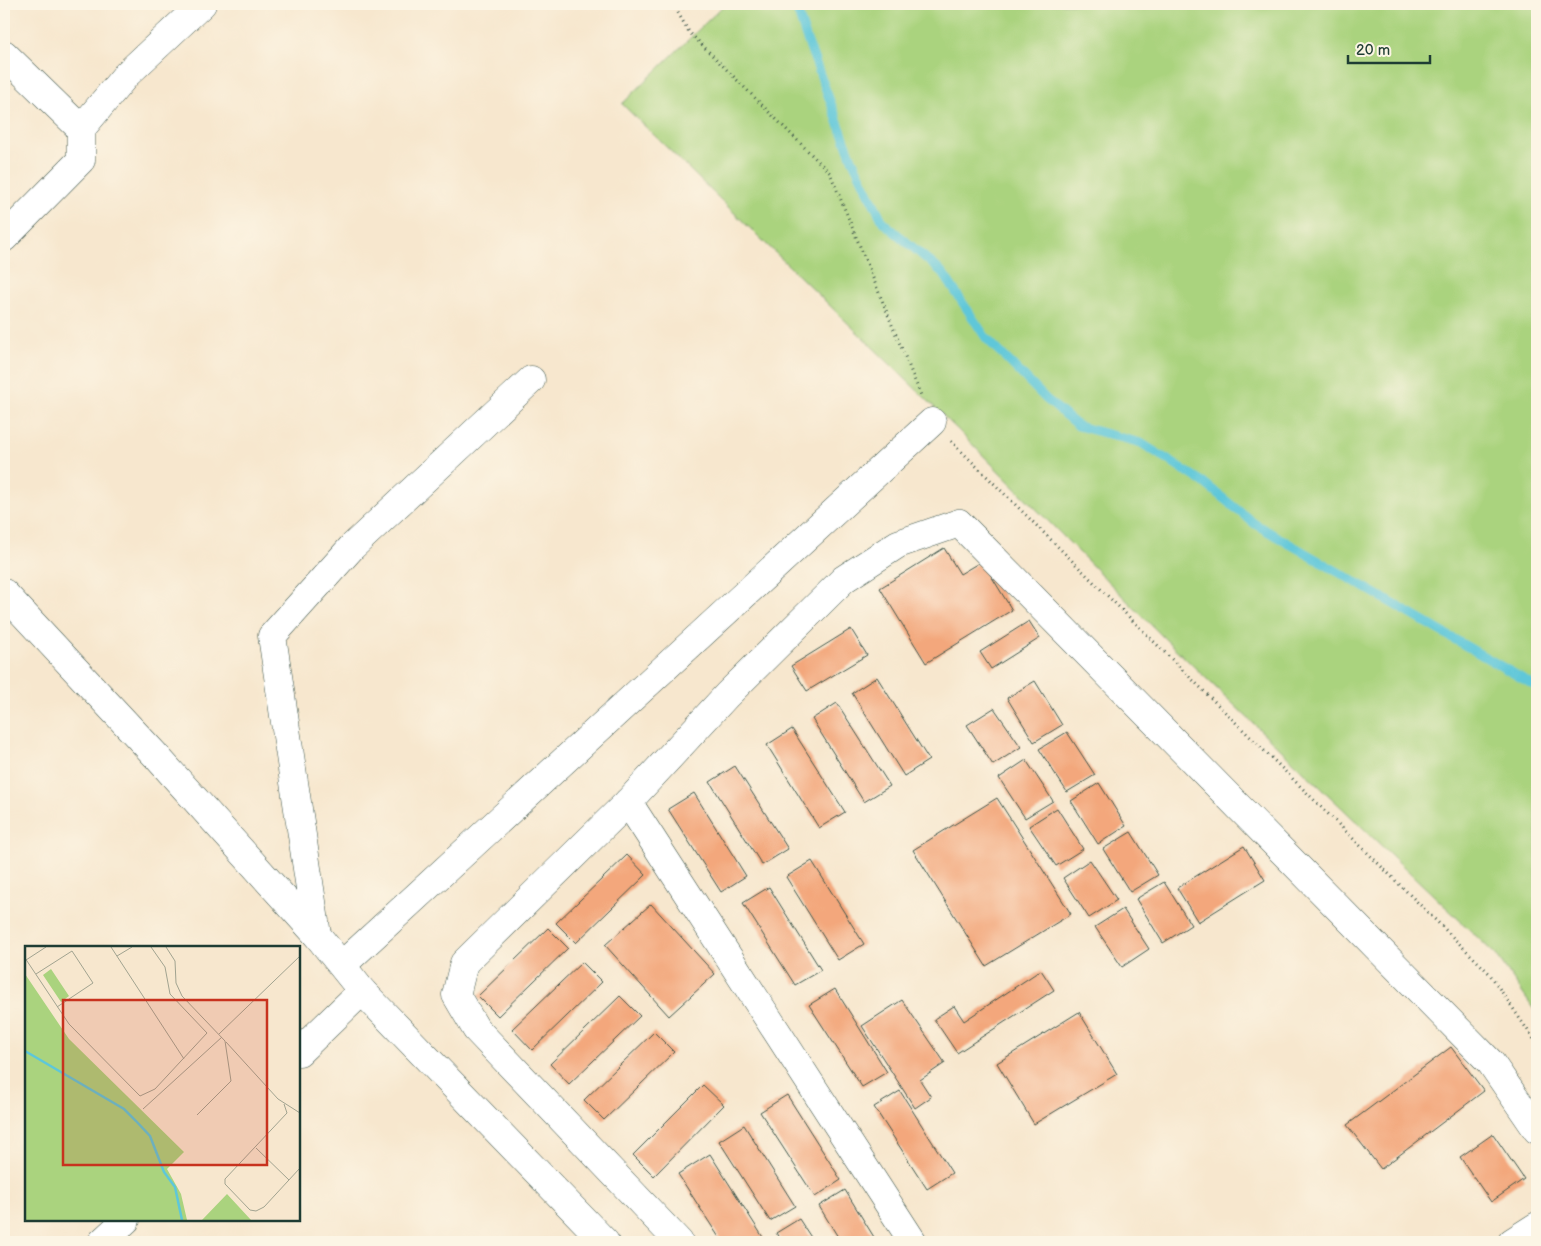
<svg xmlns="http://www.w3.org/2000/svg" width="1541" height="1246" viewBox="0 0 1541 1246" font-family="'Balsamiq Sans',sans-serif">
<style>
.green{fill:#aad37e;stroke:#648859}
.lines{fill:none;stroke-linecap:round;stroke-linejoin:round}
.stream{stroke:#5ec7d9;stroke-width:9}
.building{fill:#f3a77b}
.minor-casing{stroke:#3f564b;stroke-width:29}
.path{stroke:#3f564b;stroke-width:3;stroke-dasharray:1 4;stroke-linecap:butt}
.minor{stroke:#fff;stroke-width:28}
.inset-river{fill:none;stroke:#5ec7d9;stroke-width:2.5}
.inset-road{fill:none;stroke:#a1a390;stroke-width:1}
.view{fill:#c8321e;fill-opacity:0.15;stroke:#c8321e;stroke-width:2.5}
.inset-edge{fill:none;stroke:#1f3d34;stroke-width:2.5}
</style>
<rect width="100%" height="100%" fill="#fcf5e5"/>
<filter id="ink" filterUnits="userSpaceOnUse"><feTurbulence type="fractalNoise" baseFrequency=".02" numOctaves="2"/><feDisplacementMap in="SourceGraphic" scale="10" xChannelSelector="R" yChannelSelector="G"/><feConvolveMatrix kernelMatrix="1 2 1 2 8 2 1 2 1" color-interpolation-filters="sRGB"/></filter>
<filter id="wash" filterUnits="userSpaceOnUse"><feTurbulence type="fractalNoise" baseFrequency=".0096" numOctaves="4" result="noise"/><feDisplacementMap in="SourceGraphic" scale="20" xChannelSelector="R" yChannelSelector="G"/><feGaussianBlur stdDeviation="1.12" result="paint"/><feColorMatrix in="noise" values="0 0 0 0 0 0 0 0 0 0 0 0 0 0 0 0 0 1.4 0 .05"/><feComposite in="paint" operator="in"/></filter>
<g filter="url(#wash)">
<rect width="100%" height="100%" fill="#f7e7ce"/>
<path class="green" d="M725,4H1537V1014L1496,955L1165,639L958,430L622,104Z"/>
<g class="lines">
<path class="stream" d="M795,4L806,37L852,159L883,222L943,273L986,338L1046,399L1078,426L1141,443L1203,482L1255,524L1537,687"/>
</g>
<g id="blocks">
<g class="building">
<path d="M944,548L960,574L982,561L1012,610L926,663L880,588Z"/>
<path d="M1029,621L1040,638L991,669L980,652Z"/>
<path d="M851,629L867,655L807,691L791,666Z"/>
<path d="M877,677L929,760L904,776L852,693Z"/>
<path d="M1035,681L1062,725L1034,742L1007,698Z"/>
<path d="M837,703L890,786L864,802L812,719Z"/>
<path d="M994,708L1021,747L993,765L967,725Z"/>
<path d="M792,729L845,812L819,828L767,745Z"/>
<path d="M1067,732L1095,775L1067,792L1039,749Z"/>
<path d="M1026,760L1053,801L1025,818L999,778Z"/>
<path d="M735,766L788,849L762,865L710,782Z"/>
<path d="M1099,783L1126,826L1098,844L1071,801Z"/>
<path d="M694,793L746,876L721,892L668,809Z"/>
<path d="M997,798L1071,914L986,966L913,850Z"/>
<path d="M1057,808L1083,849L1056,866L1029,826Z"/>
<path d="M1131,832L1158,875L1130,892L1103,849Z"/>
<path d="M1244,846L1265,880L1198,922L1177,888Z"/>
<path d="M627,855L646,875L576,943L556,923Z"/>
<path d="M1090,860L1117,900L1089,918L1063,878Z"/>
<path d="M812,861L864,944L838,960L786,877Z"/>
<path d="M1164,882L1191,925L1163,943L1136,899Z"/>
<path d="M769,887L821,970L795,985L743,903Z"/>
<path d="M651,904L715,974L669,1016L605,945Z"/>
<path d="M1123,909L1149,949L1122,967L1095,927Z"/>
<path d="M548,928L568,948L498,1016L478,996Z"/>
<path d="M582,962L602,982L532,1050L512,1029Z"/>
<path d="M1041,970L1054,990L957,1053L934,1019L954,1006L964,1021Z"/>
<path d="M835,989L887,1072L862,1087L809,1005Z"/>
<path d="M620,996L640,1016L569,1084L550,1064Z"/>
<path d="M902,1000L945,1063L920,1080L931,1097L915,1108L862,1026Z"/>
<path d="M1079,1012L1117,1074L1034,1124L997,1063Z"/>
<path d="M654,1032L674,1052L604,1120L584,1100Z"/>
<path d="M1451,1047L1484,1091L1381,1169L1347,1125Z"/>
<path d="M703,1085L724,1105L654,1176L633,1155Z"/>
<path d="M900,1091L952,1173L927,1189L874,1107Z"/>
<path d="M787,1095L841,1180L815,1197L760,1112Z"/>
<path d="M744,1125L795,1206L770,1221L719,1141Z"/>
<path d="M1493,1134L1524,1179L1491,1202L1460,1157Z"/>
<path d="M710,1154L766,1242H722L678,1174Z"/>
<path d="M845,1190L877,1242H841L819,1206Z"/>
<path d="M799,1219L814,1242H782L776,1233Z"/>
</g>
</g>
</g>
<g filter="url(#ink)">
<use href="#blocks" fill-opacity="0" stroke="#3f564b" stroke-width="1"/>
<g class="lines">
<defs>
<g id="minor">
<path d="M4,54L81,129"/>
<path d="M4,238L81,160V129L126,75L202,4"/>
<path d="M531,380L352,547L272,636L317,935L362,991L605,1242"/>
<path d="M4,593L158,758L317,935"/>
<path d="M628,802L913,1242"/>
<path d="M342,965L932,422"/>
<path d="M299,1052L362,991"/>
<path d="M102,1242L126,1220"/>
<path d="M679,1242L476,1029L456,995L464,963L628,802L727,695L844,579L898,544L959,523L1491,1063L1537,1130"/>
<path d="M1512,1242L1537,1226"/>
</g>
</defs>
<use href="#minor" class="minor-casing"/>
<g class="path">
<path d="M673,4L689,32L830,173L922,398"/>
<path d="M951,441L1489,973L1537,1044"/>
</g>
<use href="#minor" class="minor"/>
</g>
</g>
<g transform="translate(25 946)">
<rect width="275" height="275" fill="#f7e7ce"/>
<path d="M26,23L44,50L36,56L18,29ZM0,28L44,93L159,206L142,223L156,248L162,274H0ZM202,248L226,274H177Z" fill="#aad37e"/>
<path class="inset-river" d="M0,105L99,163L111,175L125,190L139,226L150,241L157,274"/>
<path class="inset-road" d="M86,1L159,113M141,1L150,15L151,37L157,50L200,95L206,135L172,169M92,10L107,1M0,12L44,78L115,150L130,143L182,87L145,48L140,21L126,1M1,14L21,1M11,28L47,5L68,37L32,61M194,88L275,10M201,96L253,153L275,167M259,158L262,167L200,233V238L225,264L231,265L239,261L275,222M118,163L197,91M231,202L264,234"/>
<path class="view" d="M38,54H242V219H38Z"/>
<rect width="275" height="275" class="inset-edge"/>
</g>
<rect width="1541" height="1246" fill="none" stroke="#fcf5e5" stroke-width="20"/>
<path d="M1348 55v8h82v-8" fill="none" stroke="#1f3d34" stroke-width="2.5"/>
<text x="1356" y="55" font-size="15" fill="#1f3d34" stroke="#fcf5e5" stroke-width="4" paint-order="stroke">20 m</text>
</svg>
